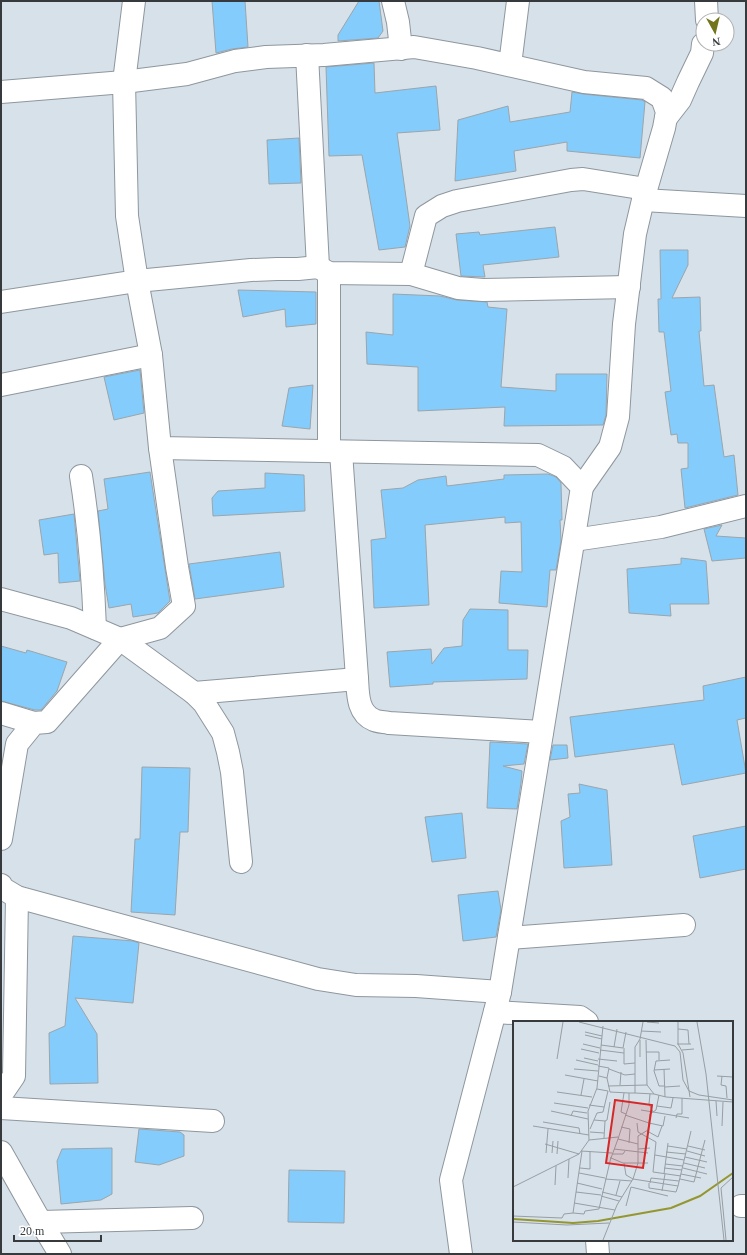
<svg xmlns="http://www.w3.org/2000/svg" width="747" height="1255" viewBox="0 0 747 1255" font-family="'Times New Roman',serif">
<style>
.building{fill:#84ccfc;stroke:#9ba5ac}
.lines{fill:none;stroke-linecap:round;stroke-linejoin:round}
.minor-casing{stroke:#8e979e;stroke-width:24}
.tertiary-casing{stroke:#8e979e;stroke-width:24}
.minor{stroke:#fff;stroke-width:22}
.tertiary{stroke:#fff;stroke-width:22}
.inset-river{fill:none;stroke:#94962f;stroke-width:2}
.inset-road{fill:none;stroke:#979ea4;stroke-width:1}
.view{fill:#d62828;fill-opacity:0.15;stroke:#d62828;stroke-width:2}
.inset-edge{fill:none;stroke:#363a3d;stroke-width:2}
</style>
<rect width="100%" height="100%" fill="#d7e1e9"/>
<g class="building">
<path d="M212,1H245L248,47L232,49L216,53Z"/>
<path d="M359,1H379L383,31L378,38L338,41V35Z"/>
<path d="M374,63L375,93L436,86L440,130L397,133L410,226L405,247L379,250L362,155L329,156L326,67Z"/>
<path d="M572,92L583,94L642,100L645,102L640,158L567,151V142L514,151L516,171L455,181L458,120L508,106L510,122L570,112Z"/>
<path d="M299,138L301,183L269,184L267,140Z"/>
<path d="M555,227L559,257L483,265L485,277L461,276L456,234L479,232L480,235Z"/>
<path d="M660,250H688V265L672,298L700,297L701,331H699L704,386L714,385L724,457L734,455L738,495L685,508L681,469L688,468V443H678L677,434L671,435L665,392L671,391L664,332H659L658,299H661Z"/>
<path d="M238,290L316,292V324L286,327L285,309L243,317Z"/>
<path d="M393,294L440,296L457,300L487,302L488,307L507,309L501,387L556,391V374H607L606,415L603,425L504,426L505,407L418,411V367L367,364L366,332L393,335Z"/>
<path d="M140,370L144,413L114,420L104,377Z"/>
<path d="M313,385L310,429L282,426L289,388Z"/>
<path d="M150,472L170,601L158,613L133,617L131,604L109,608L105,584L98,511L108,509L104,479Z"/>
<path d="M265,473L304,475L305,511L213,516L212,498L218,491L265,488Z"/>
<path d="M548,474L556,477L561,483L562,520H560L561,541L556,570H550L547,607L499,603L501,571L522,572L521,522L505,523V517L425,525L429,605L374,608L371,540L386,538L381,490L403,488L418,480L446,476L447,486L504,479V475Z"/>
<path d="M74,514L80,581L59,583L58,553L44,555L39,520Z"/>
<path d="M722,525L716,536L746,538V558L712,561L704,529Z"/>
<path d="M280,552L284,587L195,599L189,564Z"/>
<path d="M681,558L706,561L709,604H670L671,616L629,613L627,569L681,564Z"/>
<path d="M470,609L508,610V650H528L527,679L433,682V684L390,687L387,652L431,649L432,664L444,648L462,646L463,620Z"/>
<path d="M1,646L26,653L27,650L67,662L57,691L41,710H35L1,701Z"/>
<path d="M746,677V718L737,720L746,773L682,785L674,744L575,757L570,717L704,700L703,686Z"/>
<path d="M490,742L528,744L524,764L503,766L522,771L521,783L517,809L487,808Z"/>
<path d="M553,745H567L568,758L550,760Z"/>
<path d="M142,767L190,768L188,832H180L175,915L131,912L135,839H140Z"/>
<path d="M579,784L607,790L612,865L564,868L561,821L570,817L568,794L580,793Z"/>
<path d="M462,813L466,858L432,862L425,817Z"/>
<path d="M746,826V869L700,878L693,836Z"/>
<path d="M498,891L501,910L496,937L463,941L458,895Z"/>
<path d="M73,936L133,941L139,943L133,1003L75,998L97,1034L98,1083L50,1084L49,1033L65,1026Z"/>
<path d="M139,1129L180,1132L184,1135V1156L159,1165L135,1162Z"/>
<path d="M112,1148V1194L101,1200L61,1204L57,1161L62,1149Z"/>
<path d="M289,1170L345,1171L344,1223L288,1222Z"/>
</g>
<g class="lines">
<defs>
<g id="minor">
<path d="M393,1L398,22L401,49"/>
<path d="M706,1L707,20"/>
<path d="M307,55L318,267"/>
<path d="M510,65L518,1"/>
<path d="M1,92L124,82L187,74L235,61L266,57L324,55L414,47L477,58L584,82L646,88L662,98L667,112L664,128L643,200L635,234L624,324L618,417L610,447L582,487"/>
<path d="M666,118L680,100L688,82L702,53L703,44"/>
<path d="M643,200L746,206"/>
<path d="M329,273V451"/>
<path d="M411,274L426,216L442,206L457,201L571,180L583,179L646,189"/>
<path d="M1,302L137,281L251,270L277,269H298L318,267L329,273L411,274L458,288L483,290L629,287"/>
<path d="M1,385L151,355"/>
<path d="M341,452L357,678C358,693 357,713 374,720C378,722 385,722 389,723L542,732"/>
<path d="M81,476C89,526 93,577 95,628"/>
<path d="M574,540L661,527L746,506"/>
<path d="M1,599L71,618L120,639L194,693L204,703L223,733L228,752L232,772L241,862"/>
<path d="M194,693L357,679"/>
<path d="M1,713L34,723"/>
<path d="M1,839L17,744L34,723L47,722L120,639L160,628L184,606L177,567L160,448"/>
<path d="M1,885L2,888L17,897L318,979L356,985L416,986L500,992"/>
<path d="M509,938L684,925"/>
<path d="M495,1012L580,1017L587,1022"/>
<path d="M1,1095L14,1076L17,897"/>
<path d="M1,1108L213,1121"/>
<path d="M1,1152L36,1214L60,1254"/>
<path d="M741,1206H746"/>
<path d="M41,1222L192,1218"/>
<path d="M597,1240L598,1254"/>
</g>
<path id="tertiary" d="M134,1L124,82L127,216L137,281L151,355L160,448L538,455L563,467L582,487L500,992L451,1180L461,1254"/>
</defs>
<use href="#minor" class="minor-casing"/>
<use href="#tertiary" class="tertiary-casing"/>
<use href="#minor" class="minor"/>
<use href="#tertiary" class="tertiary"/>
</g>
<g transform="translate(513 1021)">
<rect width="220" height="220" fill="#d7e1e9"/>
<path class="inset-river" d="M0,198L60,202L85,200L158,187L187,175L220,152"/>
<path class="inset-road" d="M66,1L162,25L167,31L170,59L176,70L186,74L220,79M134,1L146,2M165,1V23L170,32L177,76M184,1L193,53L211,219M165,8L175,9L176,23M128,10L148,11M72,11L89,15M72,14L89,18M127,19V36M133,19L134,64L141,73L153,76L220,81M70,23L87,27M164,23H178M88,24L110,27L113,11M101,26L104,8M111,27V43L122,42M68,28L86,32M87,29L111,32M169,29L181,28M133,31H146V39M71,37L85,40M44,38L50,1M85,38L104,40M63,39L85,44M85,45L96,47L94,57M61,48L85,50M96,48L112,54L122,53M151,48L152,76M141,49L157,48M52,54L85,60M86,55L94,57L97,71L116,72M204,55L220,56M209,55L208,64L213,65L214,77M107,64L108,51M95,65L134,64M152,65H146L141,50L143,40L157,39M152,66L167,65M44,71L79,76M111,72L108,91L113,93M122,72L141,73M137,73L136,83L140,91M68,74L71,58M203,80L204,95M41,82L75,87M76,84L91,86M144,85L158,87L160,77M128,89L176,97M38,90L75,98M112,94L136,102M58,95L60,90L74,92M163,97L164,93H169V77M81,99L92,100L91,117M92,100L94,99L97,81M30,101L66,107L67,113M124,102L125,111L143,121L140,151L168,155M136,102L150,105L152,95M20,105L76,114M209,105L210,81M108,106L117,108L116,122M77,108L84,92L90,91L95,70L84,68M134,110L145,116L149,105M77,111L91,112M105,118L98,137L110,142H135M76,119L105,116M32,123L66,133M125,123V115L135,109L137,93L143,89L146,74M155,125L174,128M175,125L192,129M101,128L135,132M125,128L137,127M68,130L99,132M174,130L192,135M153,131L173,133M33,132L35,108M39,132L40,120M44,133L45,120M99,133H110L112,130M142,134L171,139M188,134L192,119M172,136L194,141M111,142L113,154L120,158L165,165L178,110M171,142L192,147M152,143L170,145M67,147L77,148V130M151,147L169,149M170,147L194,153M66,152L92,157M151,153L155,122M168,153L188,157M55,157L56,138M92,158L119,160M167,158L181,161L188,134M64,162L89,168M136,162V167L163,171L165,165M137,162L138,157L166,160M42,164L43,145M0,166L66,133L76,119L75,90L84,67L90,5M118,166L155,175M149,170L152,153M63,171L88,174M89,171L109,176M103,174L107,160M88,175L106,180M61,182L102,189M113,185L118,166M60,192L71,193L72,190L86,188L98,136M0,195L49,197L51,193L60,192L69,130M0,201L54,204L96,202M90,219L104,184L120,158L125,142V123L105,118L116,84V72H122V26L127,18L130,1M213,219L208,167L220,156"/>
<path class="view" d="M102,79L139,84L130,147L93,142Z"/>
<rect width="220" height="220" class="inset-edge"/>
</g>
<rect width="747" height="1255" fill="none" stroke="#363a3d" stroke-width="4"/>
<g transform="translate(715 32) rotate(172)"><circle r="19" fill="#ffffff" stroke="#afb0b1"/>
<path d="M0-3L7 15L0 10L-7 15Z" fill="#73751b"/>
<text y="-6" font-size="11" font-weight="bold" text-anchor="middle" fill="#363a3d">N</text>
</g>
<path d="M14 1235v6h87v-6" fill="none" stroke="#363a3d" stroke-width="2"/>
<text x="20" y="1235" font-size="12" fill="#363a3d" stroke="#ffffff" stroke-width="3" paint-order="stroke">20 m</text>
</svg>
